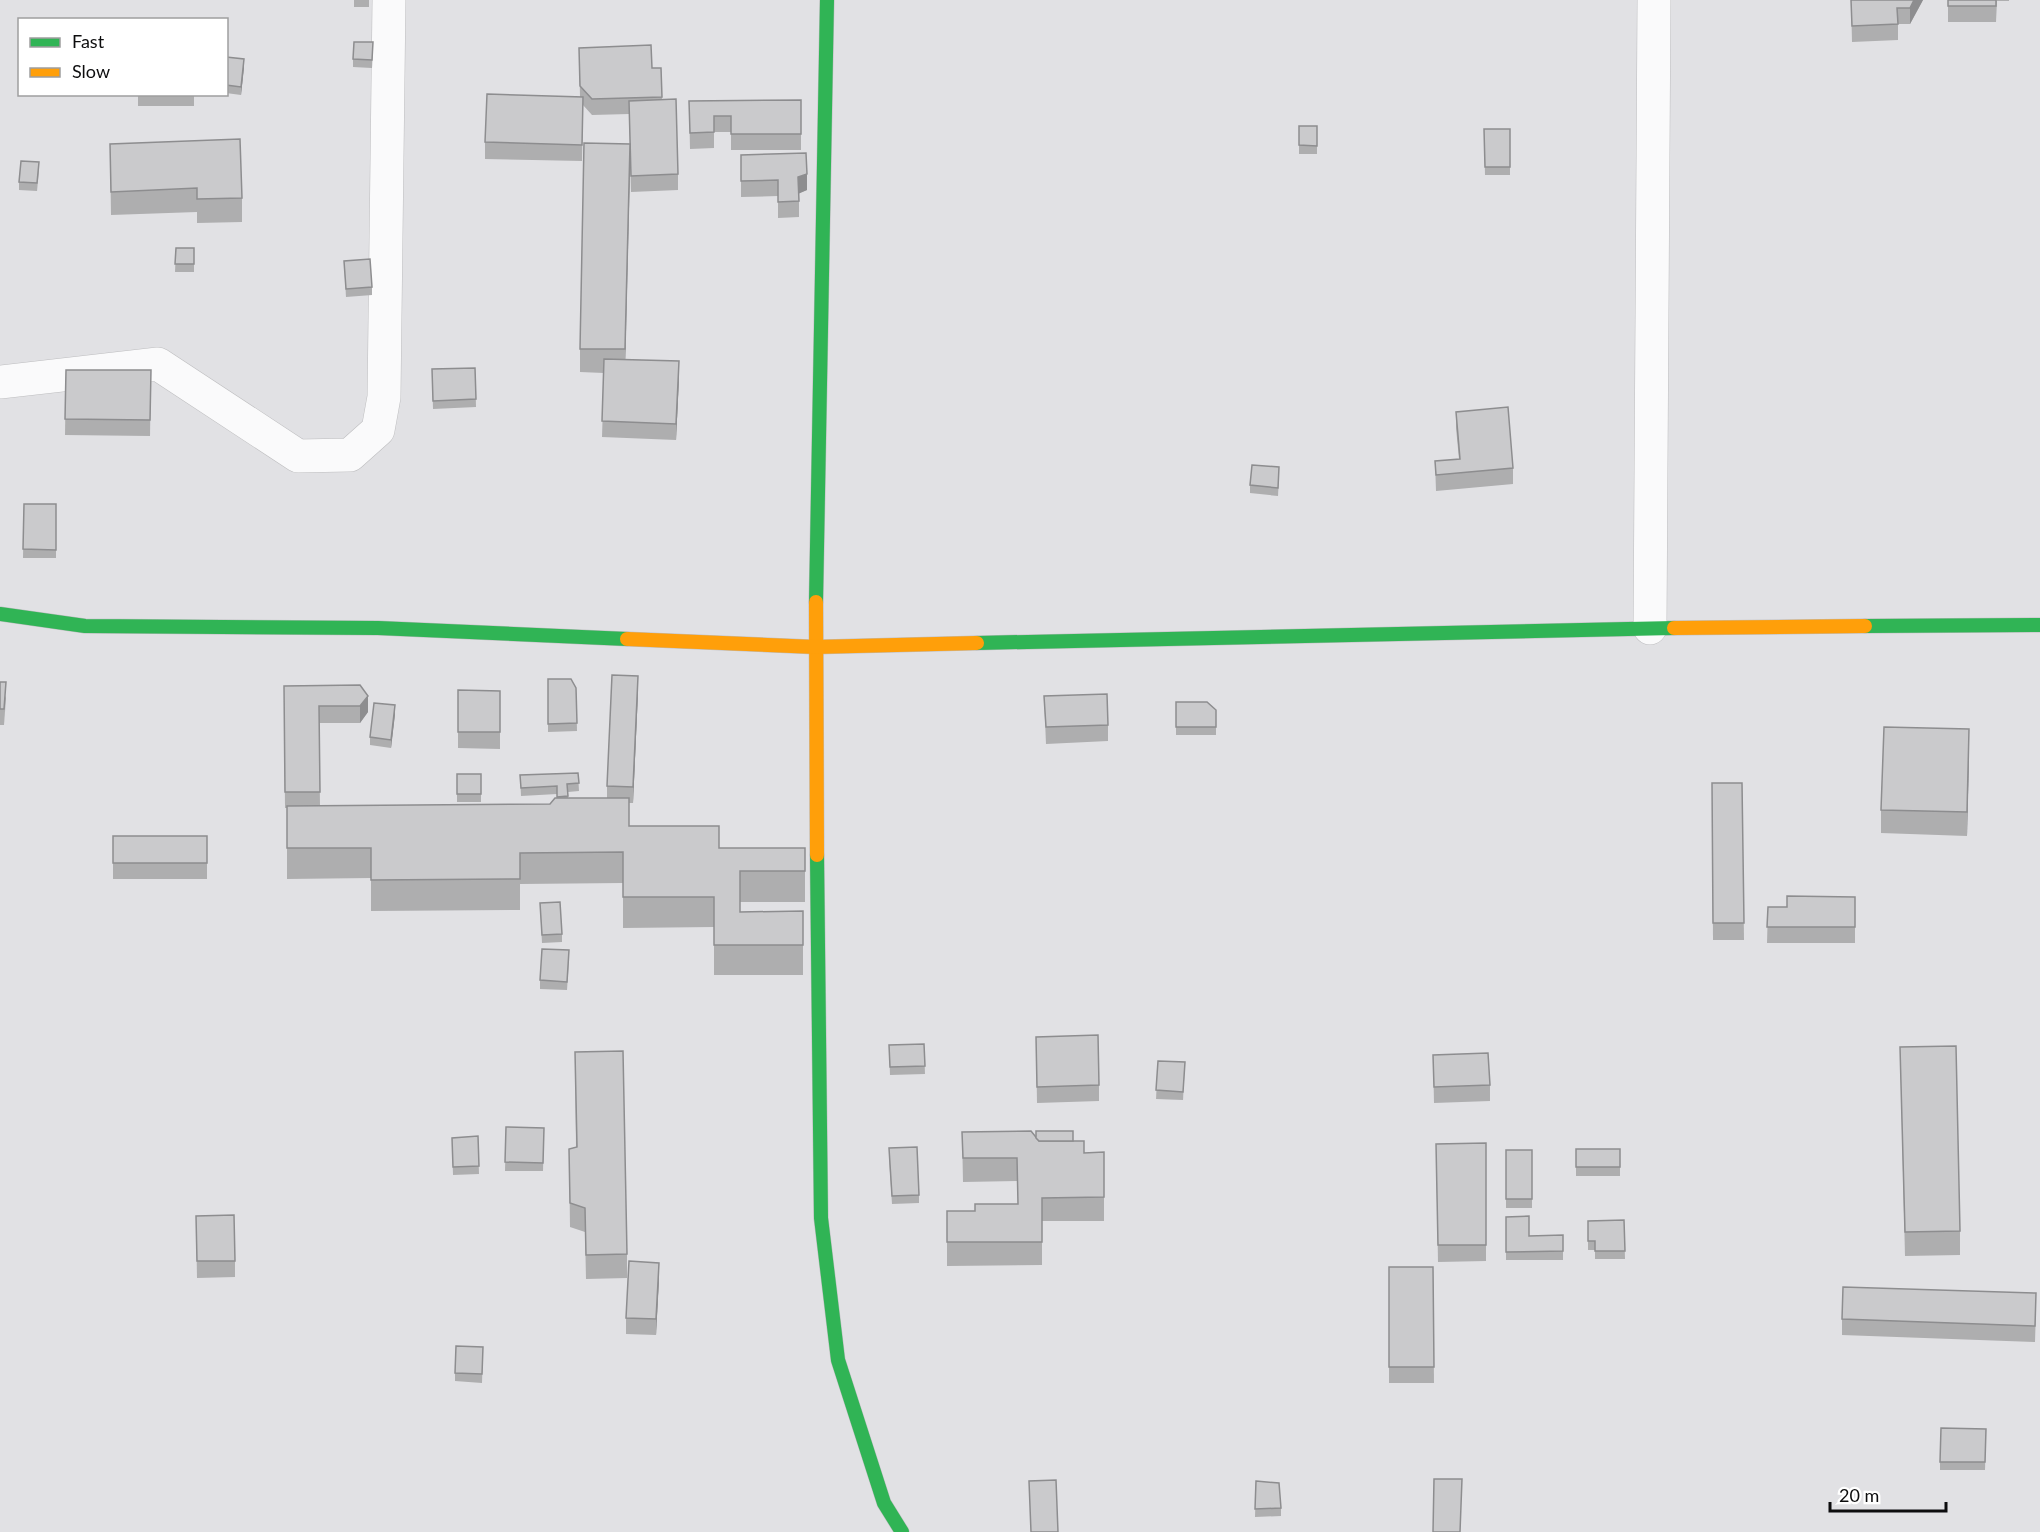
<svg xmlns="http://www.w3.org/2000/svg" width="2040" height="1532" viewBox="0 0 2040 1532" font-family="Lato,sans-serif">
<style>
.lines{fill:none;stroke-linecap:round;stroke-linejoin:round}
.street-casing{stroke:#bdbdbf;stroke-width:34}
.fast-casing{stroke:#bdbdbf;stroke-width:15}
.slow-casing{stroke:#bdbdbf;stroke-width:15}
.street{stroke:#fafafb;stroke-width:33}
.fast{stroke:#30b455;stroke-width:14}
.slow{stroke:#ff9f0a;stroke-width:14}
.wall{fill:#aeaeaf}
.shaded-wall{fill:#8d8d8f}
.building{fill:#cacacc;stroke:#8d8d8f;stroke-width:1.5}
</style>
<rect width="100%" height="100%" fill="#e1e1e4"/>
<g class="lines">
<defs>
<g id="street">
<path d="M0,382L158,364L298,456L350,455L378,430L384,397L389,0"/>
<path d="M1650,628L1654,0"/>
</g>
<g id="fast">
<path d="M816,602L827,0"/>
<path d="M0,614L85,626L378,628L627,639"/>
<path d="M1865,626L2040,625"/>
<path d="M977,643L1674,628"/>
<path d="M817,855L821,1218L838,1360L884,1503L902,1532"/>
</g>
<g id="slow">
<path d="M816,602L817,855"/>
<path d="M1674,628L1865,626"/>
<path d="M627,639L815,647L977,643"/>
</g>
</defs>
<use href="#street" class="street-casing"/>
<use href="#fast" class="fast-casing"/>
<use href="#slow" class="slow-casing"/>
<use href="#street" class="street"/>
<use href="#fast" class="fast"/>
<use href="#slow" class="slow"/>
</g>
<g class="wall">
<rect x="354" y="0" width="15" height="7"/>
<path d="M1851,0H1923L1910,24H1898V40L1852,42Z"/>
<path d="M1948,0H2009V1H1997L1996,22H1948Z"/>
<path d="M579,48L652,68H661L662,100L678,174V190L631,192L630,155L625,360L679,378L676,440L602,437L604,373L580,372V349L630,144L629,114L592,115L583,105L582,161L485,159V142L580,97Z"/>
<path d="M373,50L372,68L353,67V59Z"/>
<path d="M226,57L244,67L241,95L226,93Z"/>
<rect x="138" y="94" width="56" height="12"/>
<path d="M801,100V150H731V132H714V148L690,149L689,101Z"/>
<rect x="1299" y="126" width="18" height="28"/>
<path d="M1484,129H1510V175H1485Z"/>
<path d="M110,144L242,198V222L197,223V212L111,215Z"/>
<path d="M741,155L807,190L799,193V217L778,218V196L741,197Z"/>
<path d="M39,170L37,191L19,190V182Z"/>
<path d="M176,248H194V272H175Z"/>
<path d="M344,261L372,287V295L346,297Z"/>
<path d="M475,368L476,407L433,409L432,369Z"/>
<path d="M66,370H151L150,436L65,435Z"/>
<path d="M1456,412L1513,468V484L1436,491L1435,461L1459,459L1456,428Z"/>
<path d="M1279,476L1278,496L1250,493V485Z"/>
<path d="M24,504H56V558H23Z"/>
<path d="M548,679L576,688L577,731L548,732Z"/>
<path d="M0,682L6,698L4,725H0Z"/>
<path d="M360,685L368,712L360,723H319L320,806L550,804L557,798V794L521,796L520,775L578,773L579,791L568,792V798H607V786L638,692L633,803H629V826L719,848H805V902H740V912L803,911V975H714V927L623,928V883L520,884V910L371,911V878L287,879V808H285L284,686Z"/>
<path d="M458,690L500,691V749L458,748Z"/>
<path d="M1044,696L1108,725V741L1046,744Z"/>
<path d="M1176,702L1216,710V735H1176Z"/>
<path d="M395,714L391,748L370,745V737Z"/>
<path d="M1969,753L1967,836L1881,833V810Z"/>
<rect x="457" y="774" width="24" height="28"/>
<path d="M1712,783H1742L1744,940H1713Z"/>
<rect x="113" y="836" width="94" height="43"/>
<path d="M1855,897V943H1767L1768,907H1787Z"/>
<path d="M540,903L562,934V942L542,943Z"/>
<path d="M569,959L567,990L540,989V980Z"/>
<path d="M1036,1037L1099,1085V1101L1037,1103Z"/>
<path d="M924,1044L925,1074L890,1075L889,1045Z"/>
<path d="M1900,1047L1960,1231V1255L1905,1256Z"/>
<path d="M575,1052L627,1254V1278L586,1279L585,1232L570,1227L569,1149L576,1147Z"/>
<path d="M1433,1055L1490,1085V1101L1434,1103Z"/>
<path d="M1158,1061L1185,1062L1183,1100L1156,1099Z"/>
<path d="M506,1127L544,1128L543,1171H505Z"/>
<path d="M962,1132L1073,1141L1084,1153L1104,1152V1221H1042V1265L947,1266V1211H975L1018,1204L1017,1181L963,1182Z"/>
<path d="M478,1136L479,1174L453,1175L452,1138Z"/>
<path d="M1486,1143V1261L1438,1262L1436,1144Z"/>
<rect x="1576" y="1149" width="44" height="27"/>
<rect x="1506" y="1150" width="26" height="58"/>
<path d="M889,1157L919,1195V1203L892,1204Z"/>
<path d="M196,1216L235,1261V1277L197,1278Z"/>
<path d="M1506,1217L1529,1236L1563,1235V1260H1506Z"/>
<path d="M1624,1220L1625,1259H1595V1250H1588V1221Z"/>
<path d="M1389,1267H1433L1434,1383H1389Z"/>
<path d="M659,1279L656,1335L626,1334V1318Z"/>
<path d="M2036,1309L2035,1342L1842,1335V1319Z"/>
<path d="M483,1347L482,1383L455,1381V1373Z"/>
<path d="M1986,1429L1985,1470H1940V1462Z"/>
<path d="M1256,1481L1281,1508V1516L1255,1517Z"/>
</g>
<g class="shaded-wall">
<path d="M1914,0H1923L1910,24V8Z"/>
<path d="M244,59V67L241,95V87Z"/>
<path d="M630,144V168L625,373V349Z"/>
<path d="M807,174V190L798,194V177Z"/>
<path d="M679,361V378L676,440V424Z"/>
<path d="M638,676V692L633,803V787Z"/>
<path d="M368,696V712L360,723V706Z"/>
<path d="M395,705V714L391,748V740Z"/>
<path d="M1969,729V753L1967,836V812Z"/>
<path d="M659,1263V1279L656,1335V1319Z"/>
</g>
<g class="building">
<path d="M1851,0H1914L1910,8H1897L1898,24L1852,26Z"/>
<rect x="1948" y="0" width="48" height="6"/>
<path d="M354,42H373L372,60L353,59Z"/>
<path d="M651,45L652,68H661L662,97L592,99L580,86L579,48Z"/>
<path d="M226,57L244,59L241,87L226,85Z"/>
<path d="M487,94L583,97L582,145L485,142Z"/>
<path d="M676,99L678,174L631,176L629,101Z"/>
<path d="M801,100V134H731V116H714V132L690,133L689,101Z"/>
<path d="M1299,126H1317V146L1299,145Z"/>
<path d="M1484,129H1510V167H1485Z"/>
<path d="M240,139L242,198L197,199V188L111,192L110,144Z"/>
<path d="M584,143L630,144L625,349H580Z"/>
<path d="M806,153L807,174L798,177L799,201L778,202V180L741,181V155Z"/>
<path d="M21,161L39,162L37,183L19,182Z"/>
<path d="M176,248H194V264H175Z"/>
<path d="M370,259L372,287L346,289L344,261Z"/>
<path d="M604,359L679,361L676,424L602,421Z"/>
<path d="M475,368L476,399L433,401L432,369Z"/>
<path d="M66,370H151L150,420L65,419Z"/>
<path d="M1508,407L1513,468L1436,475L1435,461L1460,459L1456,412Z"/>
<path d="M1252,465L1279,467L1278,488L1250,485Z"/>
<path d="M24,504H56V550L23,549Z"/>
<path d="M612,675L638,676L633,787L607,786Z"/>
<path d="M548,679H571L576,688L577,723L548,724Z"/>
<path d="M0,682H6L4,709H0Z"/>
<path d="M360,685L368,696L360,706H319L320,792H285L284,686Z"/>
<path d="M458,690L500,691V732H458Z"/>
<path d="M1107,694L1108,725L1046,727L1044,696Z"/>
<path d="M1176,702H1207L1216,710V727H1176Z"/>
<path d="M374,703L395,705L391,740L370,737Z"/>
<path d="M1884,727L1969,729L1967,812L1881,810Z"/>
<path d="M578,773L579,783L567,784L568,796L557,797V786L521,788L520,775Z"/>
<rect x="457" y="774" width="24" height="20"/>
<path d="M1712,783H1742L1744,923H1713Z"/>
<path d="M555,798H629V826H719V848H805V871H740V912L803,911V945H714V897H623V852L520,853V879L371,880V848H287V806L550,804Z"/>
<rect x="113" y="836" width="94" height="27"/>
<path d="M1787,896L1855,897V927H1767L1768,907H1787Z"/>
<path d="M560,902L562,934L542,935L540,903Z"/>
<path d="M542,949L569,950L567,982L540,980Z"/>
<path d="M1098,1035L1099,1085L1037,1087L1036,1037Z"/>
<path d="M924,1044L925,1066L890,1067L889,1045Z"/>
<path d="M1956,1046L1960,1231L1905,1232L1900,1047Z"/>
<path d="M623,1051L627,1254L586,1255L585,1208L570,1203L569,1149L577,1147L575,1052Z"/>
<path d="M1488,1053L1490,1085L1434,1087L1433,1055Z"/>
<path d="M1158,1061L1185,1062L1183,1092L1156,1090Z"/>
<path d="M506,1127L544,1128L543,1163L505,1162Z"/>
<path d="M1031,1131L1039,1141H1084V1153L1104,1152V1197L1042,1198V1242H947V1211H975V1204H1018L1017,1158H963L962,1132Z"/>
<path d="M1036,1131H1073V1141H1039L1036,1138Z"/>
<path d="M478,1136L479,1166L453,1167L452,1138Z"/>
<path d="M1486,1143V1245H1438L1436,1144Z"/>
<path d="M917,1147L919,1195L892,1196L889,1148Z"/>
<rect x="1576" y="1149" width="44" height="18"/>
<rect x="1506" y="1150" width="26" height="49"/>
<path d="M234,1215L235,1261H197L196,1216Z"/>
<path d="M1529,1216V1236L1563,1235V1251L1506,1252V1217Z"/>
<path d="M1624,1220L1625,1251H1595V1241H1588V1221Z"/>
<path d="M629,1261L659,1263L656,1319L626,1318Z"/>
<path d="M1389,1267H1433L1434,1367H1389Z"/>
<path d="M1843,1287L2036,1293L2035,1326L1842,1319Z"/>
<path d="M456,1346L483,1347L482,1374L455,1373Z"/>
<path d="M1941,1428L1986,1429L1985,1462H1940Z"/>
<path d="M1434,1479H1462L1460,1532H1433Z"/>
<path d="M1056,1480L1058,1532H1031L1029,1481Z"/>
<path d="M1256,1481L1279,1483L1281,1508L1255,1509Z"/>
</g>
<rect x="18" y="18" width="210" height="78" fill="#ffffff" stroke="#9e9e9f" stroke-width="1.5"/>
<rect x="30" y="38" width="30" height="9" fill="#30b455" stroke="#9e9e9f" stroke-width="1.5"/>
<text x="72" y="48" font-size="18" fill="#0d0d0e">Fast</text>
<rect x="30" y="68" width="30" height="9" fill="#ff9f0a" stroke="#9e9e9f" stroke-width="1.5"/>
<text x="72" y="78" font-size="18" fill="#0d0d0e">Slow</text>
<path d="M1830 1502v9h116v-9" fill="none" stroke="#0d0d0e" stroke-width="3"/>
<text x="1839" y="1502" font-size="18" fill="#0d0d0e" stroke="#ffffff" stroke-width="4.5" paint-order="stroke">20 m</text>
</svg>
